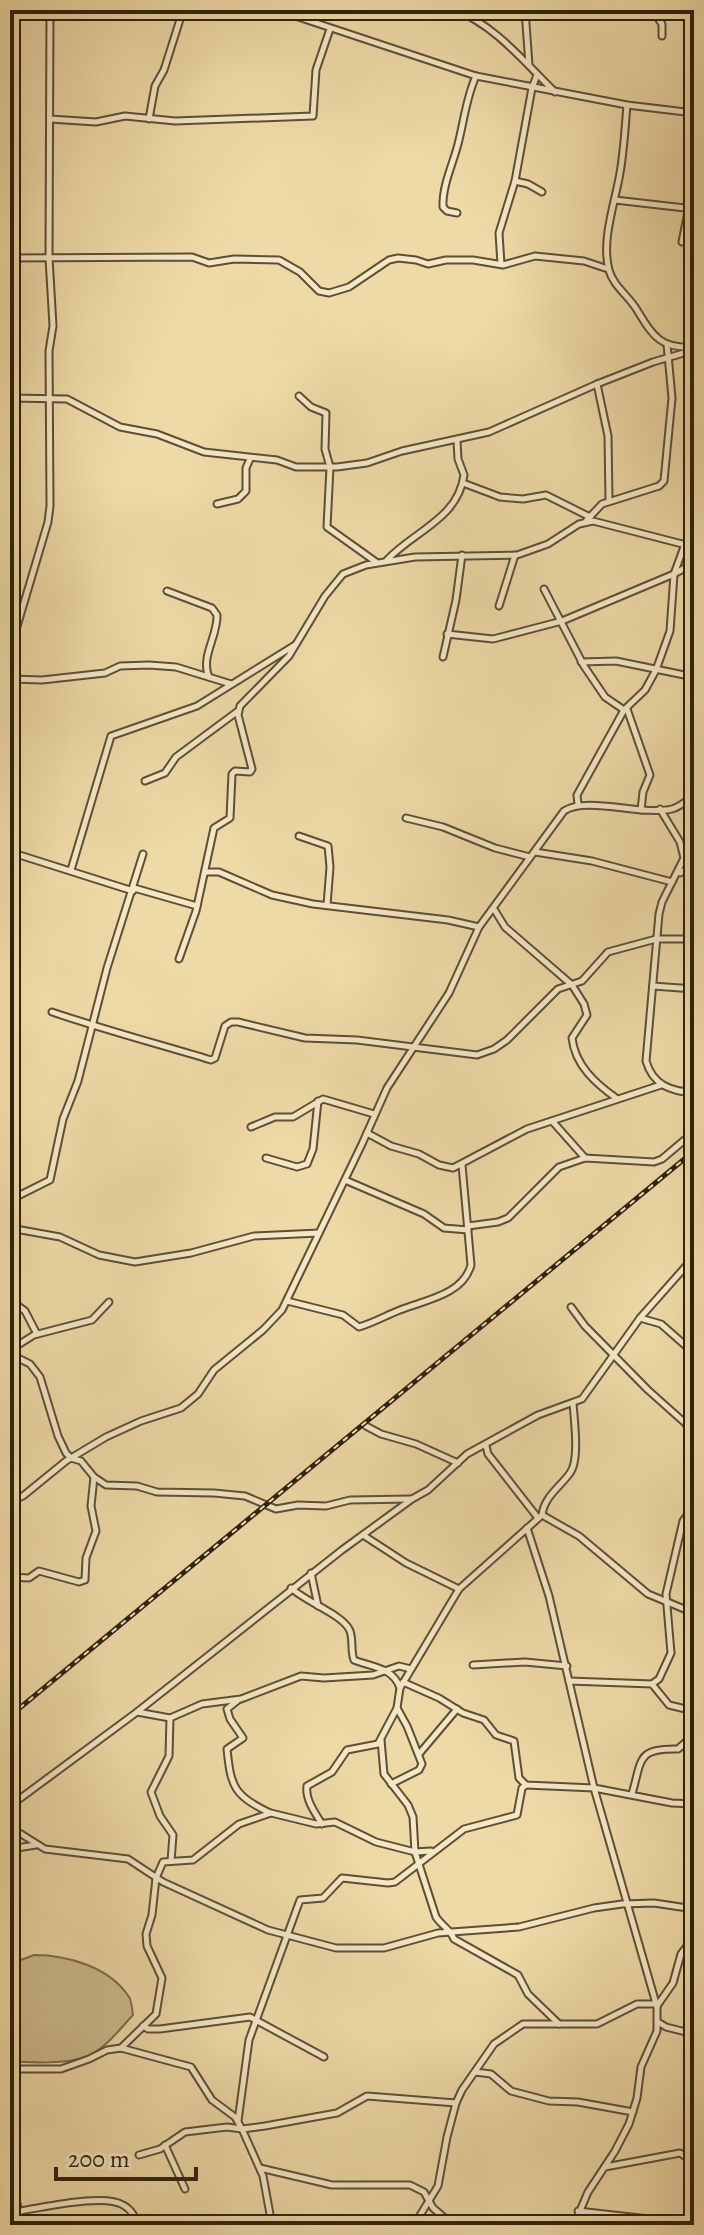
<svg xmlns="http://www.w3.org/2000/svg" width="704" height="2235" viewBox="0 0 704 2235" font-family="Alegreya,serif">
<style>
.green{fill:#cdbb8d;stroke:#7d6e4e;stroke-width:2}
.lines{fill:none;stroke-linecap:round;stroke-linejoin:round}
.minor-casing{stroke:#5d4f35;stroke-width:9}
.minor{stroke:#f4e7c6;stroke-width:5}
.rail-casing{stroke:#2d210f;stroke-width:5}
.rail{stroke:#f4e7c6;stroke-width:2;stroke-dasharray:6;stroke-linecap:butt}
</style>
<rect width="100%" height="100%" fill="#eedaa7"/>
<filter id="stains"><feTurbulence type="fractalNoise" baseFrequency=".0025" numOctaves="4"/><feColorMatrix values="0 0 0 0 .2 0 0 0 0 .09 0 0 0 0 .02 0 0 0 .5 -.17"/></filter>
<radialGradient id="worn" r=".72"><stop offset=".6" stop-color="#630" stop-opacity="0"/><stop offset="1" stop-color="#630" stop-opacity=".3"/></radialGradient>
<path class="green" d="M34,1955C67,1955 110,1967 129,1997C132,2002 132,2010 133,2015C120,2029 105,2049 86,2057C67,2064 30,2063 10,2061V1964Z"/>
<g class="lines">
<defs>
<g id="minor">
<path d="M277,10L476,76L627,105L694,113"/>
<path d="M455,10C495,25 525,63 555,92"/>
<path d="M525,10L529,65"/>
<path d="M652,10L662,24V36"/>
<path d="M627,105C625,128 624,150 620,173C615,203 601,240 609,270C613,286 629,296 637,310C653,336 660,349 694,347"/>
<path d="M50,119L96,122L125,116L175,121L313,116L316,70L330,29"/>
<path d="M149,119L155,86L164,70L183,10"/>
<path d="M515,181L528,184L542,192"/>
<path d="M615,200L694,209"/>
<path d="M457,213L447,211L443,207C442,186 453,164 458,144C464,121 466,98 476,76"/>
<path d="M682,242L689,207"/>
<path d="M10,258L192,257L209,263L234,259L279,260L300,272L319,291L329,293L349,287L389,260L398,258L416,260L428,264L446,260H473L503,265L535,256L584,261L608,269"/>
<path d="M501,264L499,233L515,181L532,88L537,75"/>
<path d="M597,384L608,436L609,500"/>
<path d="M299,396L311,407L326,413L325,449L330,467L327,527L376,562"/>
<path d="M10,398L67,399L120,427L157,434L204,452L277,460L296,467H337L367,463L402,451L489,432L597,384L653,362L694,350"/>
<path d="M463,483L500,497L523,499L546,495L590,517"/>
<path d="M217,504L238,499L246,491V468L250,459"/>
<path d="M586,521L602,504L659,486L664,481L672,398L667,344"/>
<path d="M387,560C414,531 458,519 464,475L458,459L457,441"/>
<path d="M544,589L584,666L605,697L624,710"/>
<path d="M167,591L212,608L217,615C218,636 200,657 209,677"/>
<path d="M499,606L515,555"/>
<path d="M447,634L493,639L562,621L674,574L694,563"/>
<path d="M10,650L48,522L50,506L49,351L53,326L49,258L50,10"/>
<path d="M443,657L456,600L462,555"/>
<path d="M581,662L616,661L694,677"/>
<path d="M10,679L42,680L105,673L120,666L149,665L176,667L231,684"/>
<path d="M627,709L650,775L643,792L641,810"/>
<path d="M145,781L165,773L176,757L238,711"/>
<path d="M578,804L577,795L624,710L645,690L656,670L670,631L674,574L685,544L694,529"/>
<path d="M660,809L680,842L684,858L662,902L659,914L646,1061C653,1085 670,1091 694,1093"/>
<path d="M406,818L443,827L495,848L530,857"/>
<path d="M299,836L328,846L330,867L327,905"/>
<path d="M10,852L133,891"/>
<path d="M535,852L592,861L672,882"/>
<path d="M71,870L111,736L197,706L295,645"/>
<path d="M205,872H219L272,895L313,904L448,920L479,927"/>
<path d="M680,873L690,867"/>
<path d="M134,888L197,906"/>
<path d="M494,909L505,927L572,985L584,1004L587,1015L572,1038C575,1065 595,1083 616,1098"/>
<path d="M179,959L196,911L214,828L230,818L232,774L235,771L250,772L252,769L238,715L240,706L289,656L325,596L343,574L366,565L415,557L517,555L548,544L579,524L593,521L694,547"/>
<path d="M653,986L694,989"/>
<path d="M52,1012C105,1030 158,1044 211,1060L215,1058L225,1026L231,1022H238L305,1038L357,1040L477,1055L494,1049L507,1040L558,989L582,981L608,952L656,939H694"/>
<path d="M553,1122L585,1158"/>
<path d="M251,1127L275,1117H293L323,1099L374,1114"/>
<path d="M367,1133L391,1146L419,1154L439,1165L453,1168L527,1129L661,1085"/>
<path d="M266,1158L297,1167L307,1164L313,1149L318,1101"/>
<path d="M345,1180L424,1214L444,1228L468,1230"/>
<path d="M10,1200L50,1180L63,1119L78,1081L107,968L143,854"/>
<path d="M468,1226L498,1222L508,1218L559,1167L585,1158L654,1162L662,1159L694,1132"/>
<path d="M10,1228L60,1237L99,1255L135,1262L191,1253L254,1236L319,1233"/>
<path d="M10,1300L25,1311L37,1334"/>
<path d="M287,1301L343,1315L359,1327C373,1323 387,1315 400,1310C425,1300 463,1295 471,1265L462,1165"/>
<path d="M571,1307L585,1326L648,1390L685,1423L694,1435"/>
<path d="M640,1318L661,1324L694,1353"/>
<path d="M10,1350L34,1335L92,1320L109,1302"/>
<path d="M10,1354L30,1364L40,1377L58,1436L66,1453L71,1458L81,1461L94,1477L106,1485L137,1486L157,1492L214,1493L245,1496L276,1509L298,1505L326,1506L350,1500L411,1499"/>
<path d="M366,1426L381,1434L416,1444L458,1463"/>
<path d="M486,1446L488,1454L538,1518"/>
<path d="M10,1502L23,1496L66,1461L106,1437L141,1421L181,1408L198,1394L214,1370L263,1330L282,1310L362,1144L387,1088L449,993L479,927L564,811C586,796 643,816 672,809C680,807 688,800 694,795"/>
<path d="M542,1515L579,1536L648,1594L694,1613"/>
<path d="M527,1528L549,1596L594,1788L657,2007V2031L641,2067L637,2098L629,2124L615,2151L588,2192L574,2225"/>
<path d="M363,1535L406,1563L459,1589"/>
<path d="M311,1573L318,1606"/>
<path d="M10,1577L29,1578L39,1571L79,1582L85,1580L86,1558L96,1531L91,1506L94,1477"/>
<path d="M291,1588C306,1602 341,1614 349,1629C354,1637 350,1650 354,1660C371,1667 393,1667 400,1688"/>
<path d="M473,1665L525,1662L567,1666"/>
<path d="M569,1681L652,1684L669,1705L694,1711"/>
<path d="M403,1682L439,1698L463,1713L484,1720L496,1735L514,1741L519,1778L526,1785L594,1788L672,1803L694,1804"/>
<path d="M652,1684L659,1679L671,1653L666,1594L683,1521L694,1506"/>
<path d="M237,1701L227,1709L230,1719L243,1738L227,1749C231,1788 234,1795 270,1813"/>
<path d="M137,1712L170,1718L202,1704L241,1699L301,1676L324,1678L373,1675L399,1666L411,1669"/>
<path d="M170,1718L169,1756L151,1792L160,1816L173,1835L171,1861"/>
<path d="M381,1740L384,1774L408,1805L413,1817L415,1852L436,1917C442,1926 450,1929 454,1939L518,1975L528,1994L559,2024"/>
<path d="M419,1754L457,1709"/>
<path d="M391,1784L419,1770L422,1764L407,1726L397,1708"/>
<path d="M632,1794C642,1759 637,1748 678,1749L694,1735"/>
<path d="M10,1806L137,1712L342,1550L412,1499L428,1490L467,1454L538,1415L582,1399L640,1318L694,1257"/>
<path d="M322,1824C315,1813 305,1799 307,1786L332,1772L347,1750L378,1744L397,1708L400,1688L459,1589L542,1515C544,1497 560,1487 570,1473C580,1460 574,1419 573,1403"/>
<path d="M10,1827L45,1849L128,1859L163,1882L268,1930L336,1948H384L438,1933L519,1927L594,1908L622,1904L654,1903L694,1909"/>
<path d="M10,1849L36,1845"/>
<path d="M657,2006L673,1983L681,1954L694,1937"/>
<path d="M658,2022L666,2027L694,2034"/>
<path d="M143,2026L148,2029H160L250,2017L324,2057"/>
<path d="M121,2048L156,2014L162,1978L147,1946L146,1934L152,1915L156,1878L163,1862L193,1860L239,1824L271,1813L316,1824L335,1822L376,1842L415,1852L431,1851"/>
<path d="M10,2069H61L89,2059L107,2050L121,2048L191,2067L212,2100L235,2117L242,2129L263,2176L272,2225"/>
<path d="M475,2072L491,2074L511,2091L549,2101L578,2102L633,2112"/>
<path d="M238,2121L249,2040L300,1900L323,1898L342,1878L388,1883L395,1882L464,1829L517,1815L522,1788L526,1785"/>
<path d="M165,2145L185,2189"/>
<path d="M139,2155L160,2149L185,2132L227,2127L242,2129L265,2126L337,2113L367,2096L456,2103"/>
<path d="M605,2167L680,2153L686,2157L694,2172"/>
<path d="M260,2168L332,2185H410L424,2192L433,2208L453,2225"/>
<path d="M10,2174L22,2225"/>
<path d="M19,2211C42,2208 104,2193 123,2205C131,2209 135,2217 139,2225"/>
<path d="M578,2211L649,2219H688L691,2225"/>
<path d="M414,2225L438,2186L447,2137L456,2103L462,2090L494,2044L523,2024H597L637,2004H655"/>
</g>
</defs>
<use href="#minor" class="minor-casing"/>
<use href="#minor" class="minor"/>
<defs>
<path id="rail" d="M10,1716L694,1151"/>
</defs>
<use href="#rail" class="rail-casing"/>
<use href="#rail" class="rail"/>
</g>
<rect width="704" height="2235" fill="none" stroke="#eedaa7" stroke-width="40"/>
<rect x="12" y="12" width="680" height="2211" fill="none" stroke="#2d210f" stroke-width="4"/>
<rect x="20" y="20" width="664" height="2195" fill="none" stroke="#2d210f" stroke-width="2"/>
<path d="M56 2167v12h140v-12" fill="none" stroke="#2d210f" stroke-width="4"/>
<text x="68" y="2167" font-size="24" fill="#2d210f" stroke="#f4e7c6" stroke-width="6" paint-order="stroke">200 m</text>
<rect width="100%" height="100%" filter="url(#stains)"/>
<rect width="100%" height="100%" fill="url(#worn)"/>
</svg>
